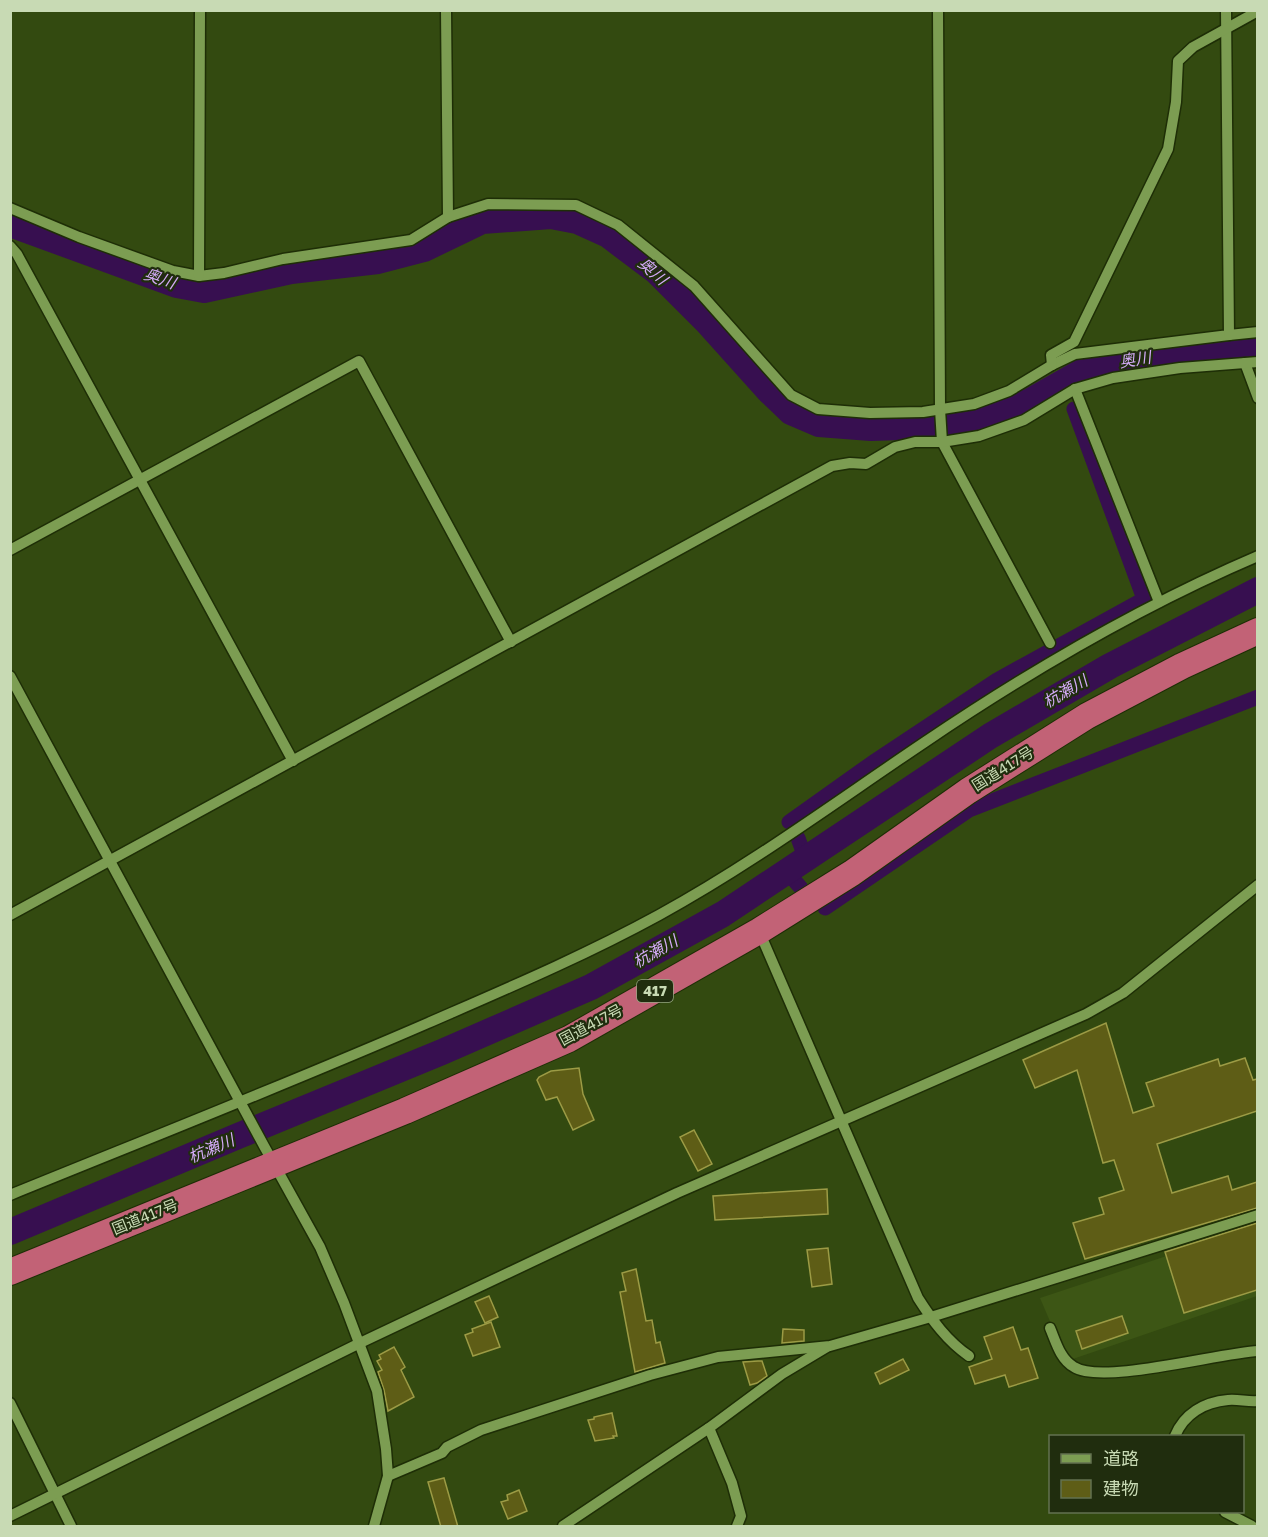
<svg xmlns="http://www.w3.org/2000/svg" width="1268" height="1537" viewBox="0 0 1268 1537" font-family="'Golos Text','Noto Sans JP',sans-serif">
<style>
.built{fill:#3d5615}
.lines{fill:none;stroke-linecap:round;stroke-linejoin:round}
.canal{stroke:#370f50;stroke-width:15}
.river{stroke:#370f50;stroke-width:26}
.building{fill:#5e5d16;stroke:#9c9b45;stroke-width:1.5}
.minor-casing{stroke:#1e2e06;stroke-width:13}
.highway-casing{stroke:#1e2e06;stroke-width:28}
.minor{stroke:#7c9d52;stroke-width:10}
.highway{stroke:#c26276;stroke-width:26}
.labels{text-anchor:middle;stroke-width:4.5;stroke-linejoin:round;paint-order:stroke}
.shield{fill:#202d0e;stroke:#96a682;stroke-width:1.5}
.shield-label{font-size:14px;font-weight:bold;fill:#c8dab4}
.street-label{font-size:15px;fill:#c8dab4;stroke:#202d0e}
.water-label{font-size:16px;font-style:italic;fill:#d4abf8;stroke:#202d0e}
</style>
<rect width="100%" height="100%" fill="#334a10"/>
<path class="built" d="M1257,1226V1296L1067,1361L1040,1298Z"/>
<g class="lines">
<g class="canal">
<path d="M789,822L872,763L997,680L1144,599L1074,409"/>
<path d="M798,838L806,860"/>
<path d="M787,872L801,888"/>
<path d="M825,908L969,810L1258,697"/>
</g>
<g class="river">
<path d="M10,224L177,285L204,290L291,271L378,261L424,249L482,221L551,216L577,221L608,235L657,272L707,322L769,391L791,412L819,424L871,428L935,426L977,422L1030,401L1083,371L1127,359L1258,345"/>
<path d="M10,1232L238,1136L442,1052L591,987L723,914L990,736L1110,666L1258,590"/>
</g>
</g>
<g class="building">
<path d="M1106,1023L1133,1113L1154,1106L1146,1083L1218,1059L1220,1066L1245,1058L1253,1080L1257,1079V1111L1157,1144L1172,1193L1228,1176L1232,1190L1257,1182V1208L1085,1259L1073,1223L1104,1214L1099,1198L1124,1190L1114,1160L1103,1163L1077,1070L1035,1088L1023,1060Z"/>
<path d="M579,1068L583,1094L594,1120L573,1130L557,1097L546,1100L537,1080L539,1077L551,1071Z"/>
<path d="M694,1130L712,1164L698,1171L680,1137Z"/>
<path d="M827,1189L828,1214L715,1220L713,1196Z"/>
<path d="M1257,1223V1290L1184,1313L1165,1252Z"/>
<path d="M828,1248L832,1284L812,1287L807,1250Z"/>
<path d="M636,1269L646,1321L652,1320L656,1343L660,1342L665,1363L635,1372L620,1292L626,1291L622,1273Z"/>
<path d="M489,1296L498,1317L485,1323L475,1302Z"/>
<path d="M1122,1316L1128,1333L1082,1349L1076,1331Z"/>
<path d="M491,1322L500,1347L473,1356L465,1335L473,1332L472,1329Z"/>
<path d="M1013,1327L1021,1350L1028,1348L1038,1378L1009,1387L1005,1375L975,1384L969,1367L992,1359L984,1337Z"/>
<path d="M783,1329L804,1330V1341L782,1343Z"/>
<path d="M394,1347L405,1367L401,1370L414,1397L388,1411L384,1390L378,1372L382,1370L377,1361L381,1359L379,1355Z"/>
<path d="M903,1359L909,1370L880,1384L875,1373Z"/>
<path d="M758,1361H762L767,1376L757,1383L750,1385L743,1362Z"/>
<path d="M612,1413L617,1436H613L614,1438L595,1441L588,1420L594,1419V1417Z"/>
<path d="M444,1478L458,1527H441L428,1482Z"/>
<path d="M519,1490L527,1511L508,1519L501,1502L508,1500L507,1495Z"/>
</g>
<g class="lines">
<defs>
<g id="minor">
<path d="M938,10L940,409L942,442L1050,643"/>
<path d="M10,208L79,237L173,271L199,276L224,273L283,259L411,240L448,217L446,10"/>
<path d="M448,217L488,204L576,205L618,225L694,286L791,395L818,409L870,413L923,412L974,404L1009,391L1052,365L1075,354L1229,335L1226,10"/>
<path d="M10,246L17,254L293,761"/>
<path d="M199,276L200,10"/>
<path d="M1229,335L1258,332"/>
<path d="M1245,363L1258,398"/>
<path d="M1052,365L1051,355L1074,342L1168,149L1176,102L1178,61L1193,47L1258,11"/>
<path d="M1075,389L1159,602"/>
<path d="M10,550L359,361L511,642"/>
<path d="M10,676L264,1146L320,1247L344,1303L377,1391L386,1449L388,1476L374,1526"/>
<path d="M10,915L832,466L850,463L866,464L895,447L915,442H942L979,436L1024,420L1075,389L1113,378L1180,368L1258,362"/>
<path d="M759,931L918,1298C932,1320 947,1341 969,1356"/>
<path d="M10,1195C150,1138 290,1083 428,1023C506,989 584,956 659,915C752,864 837,801 925,742C1030,671 1141,606 1258,556"/>
<path d="M1050,1328C1056,1342 1060,1359 1074,1367C1102,1385 1219,1353 1258,1351"/>
<path d="M10,1403L71,1526"/>
<path d="M709,1428L732,1483L741,1516L737,1526"/>
<path d="M1175,1436C1184,1414 1204,1402 1228,1400C1238,1399 1248,1402 1258,1401"/>
<path d="M388,1476L442,1453L447,1447L481,1430L650,1375L718,1357L830,1346L931,1317L1258,1215"/>
<path d="M1225,1512L1252,1526"/>
<path d="M10,1516L360,1343L677,1193L1086,1014L1123,993L1258,885"/>
<path d="M563,1526L709,1428L782,1374L827,1347"/>
</g>
<path id="highway" d="M10,1272L405,1111L569,1039L759,931L852,873L968,791L1087,716L1182,666L1258,631"/>
</defs>
<use href="#minor" class="minor-casing"/>
<use href="#highway" class="highway-casing"/>
<use href="#minor" class="minor"/>
<use href="#highway" class="highway"/>
</g>
<g class="labels">
<rect class="shield" x="637" y="980" width="36" height="22" rx="4.5"/>
<g class="shield-label">
<text x="655" y="996">417</text>
</g>
<g class="street-label">
<text transform="translate(1003 769) rotate(-32)" y="5">国道417号</text>
<text transform="translate(591 1025) rotate(-28)" y="5">国道417号</text>
<text transform="translate(145 1217) rotate(-22)" y="5">国道417号</text>
</g>
<g class="water-label">
<text transform="translate(653 271) rotate(41)" y="6">奥川</text>
<text transform="translate(160 278) rotate(19)" y="6">奥川</text>
<text transform="translate(1135 359) rotate(-9)" y="6">奥川</text>
<text transform="translate(1065 691) rotate(-30)" y="6">杭瀬川</text>
<text transform="translate(655 951) rotate(-29)" y="6">杭瀬川</text>
<text transform="translate(211 1148) rotate(-23)" y="6">杭瀬川</text>
</g>
</g>
<rect width="1268" height="1537" fill="none" stroke="#c8dab4" stroke-width="24"/>
<rect x="1049" y="1435" width="195" height="78" fill="#202d0e" stroke="#637250" stroke-width="1.5"/>
<rect x="1061" y="1454" width="30" height="9" fill="#7c9d52" stroke="#637250" stroke-width="1.5"/>
<text x="1103" y="1465" font-size="18" fill="#c8dab4">道路</text>
<rect x="1061" y="1480" width="30" height="18" fill="#5e5d16" stroke="#637250" stroke-width="1.5"/>
<text x="1103" y="1495" font-size="18" fill="#c8dab4">建物</text>
</svg>
